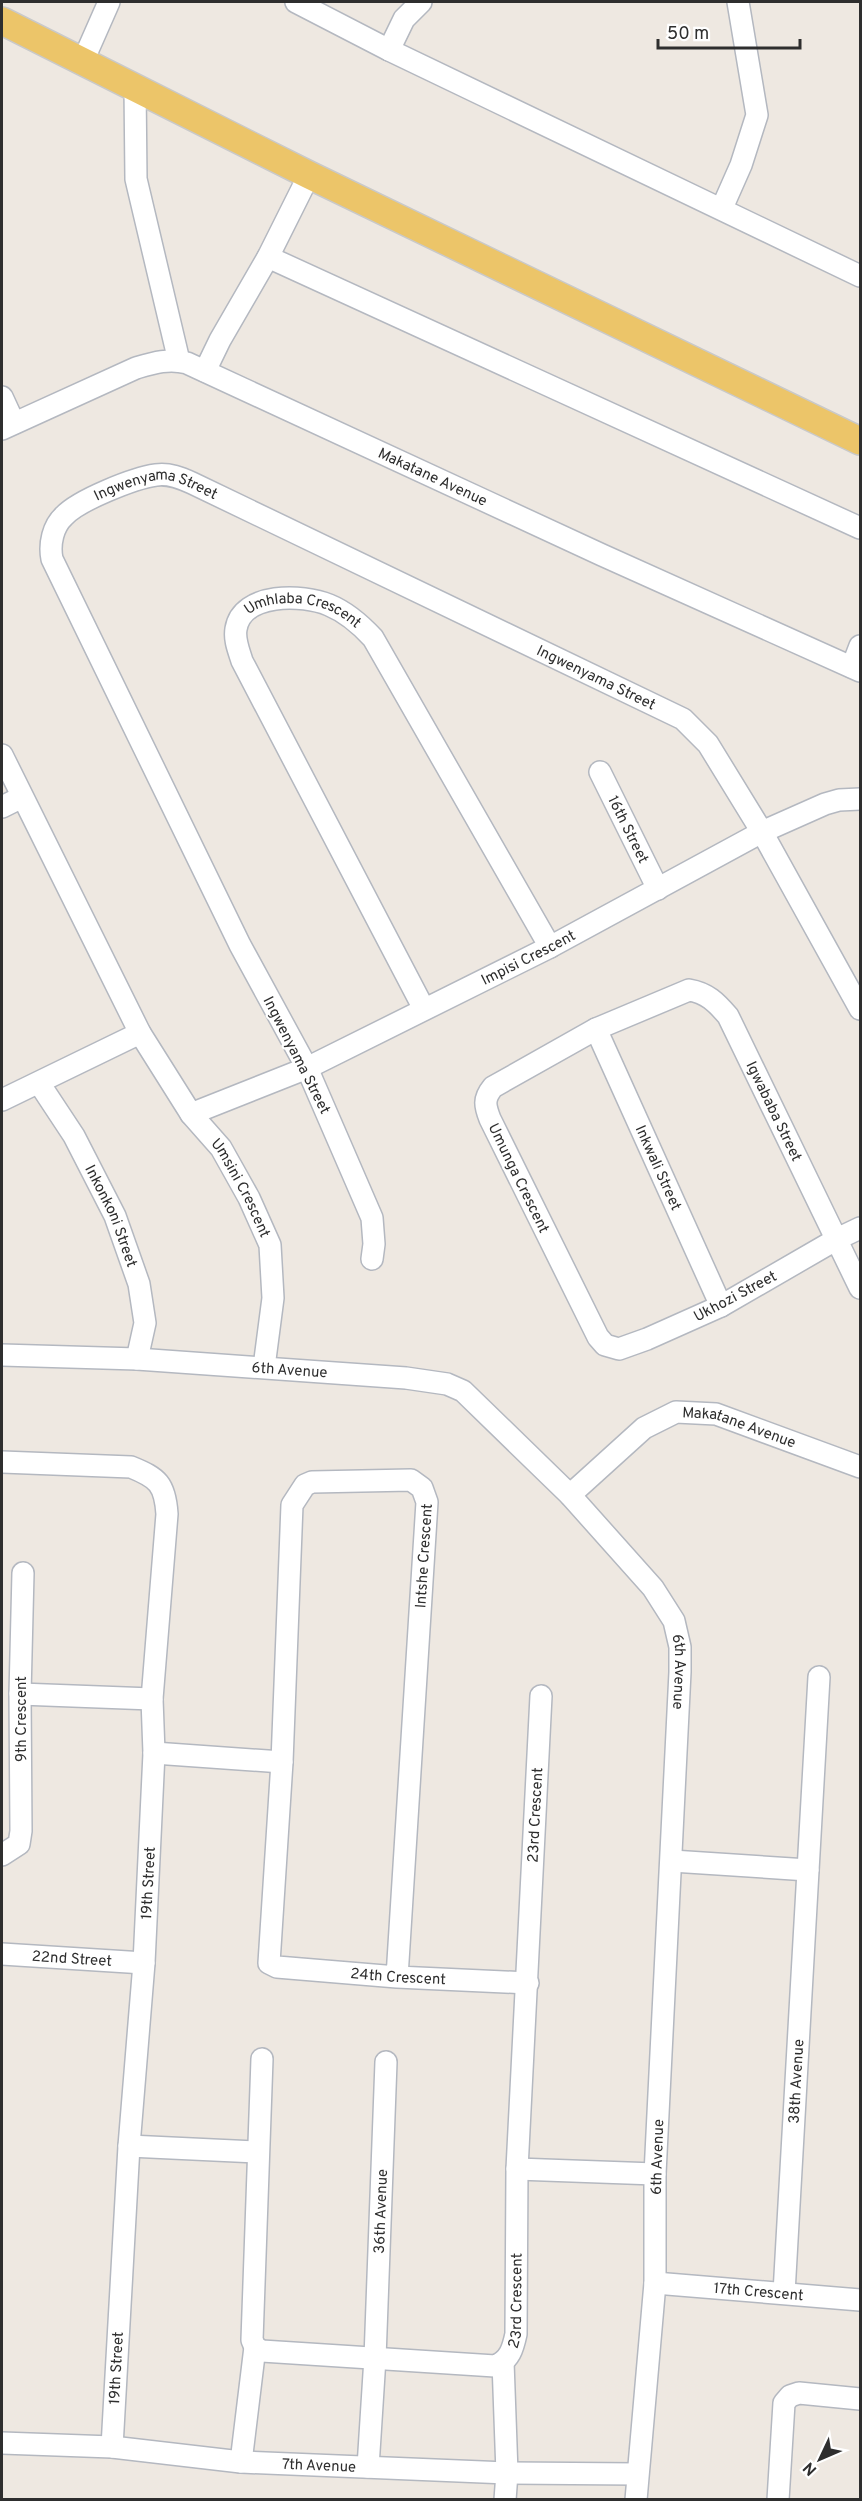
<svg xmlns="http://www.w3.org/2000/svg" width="862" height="2501" viewBox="0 0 862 2501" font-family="Overpass,sans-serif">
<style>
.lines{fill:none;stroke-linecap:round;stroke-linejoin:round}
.minor-casing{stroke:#b4b8c0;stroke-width:24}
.major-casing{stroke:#c9c9c9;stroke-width:30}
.minor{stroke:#fff;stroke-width:21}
.major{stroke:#ecc569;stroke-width:27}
.labels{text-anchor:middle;stroke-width:4.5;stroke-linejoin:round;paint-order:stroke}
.street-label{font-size:15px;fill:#2e2e2e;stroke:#fff}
</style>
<rect width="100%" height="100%" fill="#eee8e1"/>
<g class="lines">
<defs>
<g id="minor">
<path d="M296,2L389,50L860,276"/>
<path d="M389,50L404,19L421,2"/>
<path d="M83,61L109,2"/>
<path d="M135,87L136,179L179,361"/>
<path d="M722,208L741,165L757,115L738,2"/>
<path d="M268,257L860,528"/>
<path d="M205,371L220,340L268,257L309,175"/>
<path d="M2,397L14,423"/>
<path id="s1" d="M2,429L136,368C153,363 169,358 187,363L602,555L860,671"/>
<path d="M852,667L860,646"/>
<path id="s2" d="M2,755L140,1033L191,1114L221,1148L249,1198L270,1245L273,1298L264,1367"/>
<path id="s3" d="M600,772L658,889"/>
<path d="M2,807L22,797"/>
<path id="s4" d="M424,1009L242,661C239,651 234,640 236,629C242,592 303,594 329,605C346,612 360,624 373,638L550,947"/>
<path id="s5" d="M596,1029L721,1306"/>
<path id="s6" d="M39,1083L74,1136L115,1216L139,1284L145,1323L137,1359"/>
<path d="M2,1100L140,1033"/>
<path id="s7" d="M191,1114L307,1068L550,947L762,832L825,804L839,800L860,799"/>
<path id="s8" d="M860,1228L837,1239L721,1306L647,1339L619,1349L605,1345L598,1337L490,1119C485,1106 483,1099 493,1087L596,1029L689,990C707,993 716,1002 728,1016L860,1288"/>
<path id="s9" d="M372,1259L374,1244L372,1218L307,1068L240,945L52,559C49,544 53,526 64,516C79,500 134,478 156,475C169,473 181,478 192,483L683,719L708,744L762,832L860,1009"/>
<path id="s10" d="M2,1355L137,1359L406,1378L447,1384L463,1391L570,1495L653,1588L674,1621L680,1647V1672L655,2174V2283L636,2500"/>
<path d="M2,1462L131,1467C158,1478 165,1484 167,1514L152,1699L154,1753L144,1963L129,2146L112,2447"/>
<path id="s11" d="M570,1495L644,1428L676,1412L716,1414L860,1467"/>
<path d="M20,1694L152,1699"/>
<path d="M154,1753L282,1762"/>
<path d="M2,1855L19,1844L21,1831L20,1694L23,1573"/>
<path d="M672,1861L808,1870"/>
<path id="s12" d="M2,1954L144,1963"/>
<path id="s13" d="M397,1977L427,1502L422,1488L411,1480L312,1482L305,1485L292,1505L282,1762L269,1963L277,1967L397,1977L528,1983"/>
<path id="s14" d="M262,2059L252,2340L255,2347L262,2351L495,2366C510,2360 513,2348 516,2334L517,2169L541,1696"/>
<path d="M129,2146L257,2152"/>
<path d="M517,2169L655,2174"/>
<path id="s15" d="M655,2283L860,2300"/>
<path id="s16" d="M784,2293L819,1677"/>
<path d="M503,2362L507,2473L505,2500"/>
<path id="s17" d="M2,2443L112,2447L241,2462L507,2473L637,2474"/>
<path d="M241,2462L255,2347"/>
<path id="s18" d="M368,2467L375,2358L386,2062"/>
<path d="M778,2500L784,2403L790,2396L799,2393L860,2399"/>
</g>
<path id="major" d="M2,21L309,175L860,441"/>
</defs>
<use href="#minor" class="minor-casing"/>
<use href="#major" class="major-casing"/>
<use href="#minor" class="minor"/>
<use href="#major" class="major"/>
</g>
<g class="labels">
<g class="street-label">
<text dy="5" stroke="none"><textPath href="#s1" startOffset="470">Makatane Avenue</textPath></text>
<text dy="5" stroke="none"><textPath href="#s9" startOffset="922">Ingwenyama Street</textPath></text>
<text dy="5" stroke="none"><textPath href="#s4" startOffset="508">Umhlaba Crescent</textPath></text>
<text dy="5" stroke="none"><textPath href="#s9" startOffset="1408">Ingwenyama Street</textPath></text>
<text dy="5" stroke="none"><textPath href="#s3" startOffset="64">16th Street</textPath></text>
<text dy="5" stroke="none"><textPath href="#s7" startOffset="372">Impisi Crescent</textPath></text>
<text transform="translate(297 1055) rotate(63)" y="5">Ingwenyama Street</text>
<text dy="5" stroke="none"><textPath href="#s8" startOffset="946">Igwababa Street</textPath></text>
<text dy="5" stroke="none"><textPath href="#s5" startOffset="152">Inkwali Street</textPath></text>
<text transform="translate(519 1178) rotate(64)" y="5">Umunga Crescent</text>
<text dy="5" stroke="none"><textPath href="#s2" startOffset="496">Umsini Crescent</textPath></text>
<text dy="5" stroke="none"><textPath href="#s6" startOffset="152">Inkonkoni Street</textPath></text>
<text transform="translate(735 1296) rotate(-28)" y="5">Ukhozi Street</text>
<text dy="5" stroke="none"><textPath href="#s10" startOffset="288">6th Avenue</textPath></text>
<text dy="5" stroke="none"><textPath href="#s11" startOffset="201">Makatane Avenue</textPath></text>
<text dy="5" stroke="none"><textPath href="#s13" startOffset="422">Intshe Crescent</textPath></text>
<text dy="5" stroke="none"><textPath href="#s10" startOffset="828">6th Avenue</textPath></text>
<text transform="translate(21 1719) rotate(-90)" y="5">9th Crescent</text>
<text dy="5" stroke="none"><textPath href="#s14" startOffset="1090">23rd Crescent</textPath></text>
<text transform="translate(148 1883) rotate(-87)" y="5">19th Street</text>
<text dy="5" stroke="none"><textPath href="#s12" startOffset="70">22nd Street</textPath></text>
<text dy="5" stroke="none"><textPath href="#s13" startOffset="1224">24th Crescent</textPath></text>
<text dy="5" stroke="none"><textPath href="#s16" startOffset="212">38th Avenue</textPath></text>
<text transform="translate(657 2157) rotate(-88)" y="5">6th Avenue</text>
<text dy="5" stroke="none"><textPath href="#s18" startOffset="256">36th Avenue</textPath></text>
<text dy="5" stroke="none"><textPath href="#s15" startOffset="104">17th Crescent</textPath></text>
<text dy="5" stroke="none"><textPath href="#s14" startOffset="604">23rd Crescent</textPath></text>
<text transform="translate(116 2368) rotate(-87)" y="5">19th Street</text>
<text dy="5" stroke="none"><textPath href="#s17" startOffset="318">7th Avenue</textPath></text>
</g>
</g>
<rect width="862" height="2501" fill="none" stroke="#2e2e2e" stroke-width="6"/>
<g transform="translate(820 2459) rotate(226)" stroke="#ffffff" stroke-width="4.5" paint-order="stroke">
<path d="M0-4.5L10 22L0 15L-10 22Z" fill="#2e2e2e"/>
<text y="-9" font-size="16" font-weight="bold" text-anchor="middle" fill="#2e2e2e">N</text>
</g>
<path d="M658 39v9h142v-9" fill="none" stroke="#2e2e2e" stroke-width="3"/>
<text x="667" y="39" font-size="18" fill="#2e2e2e" stroke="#ffffff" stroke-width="4.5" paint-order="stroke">50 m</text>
</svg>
